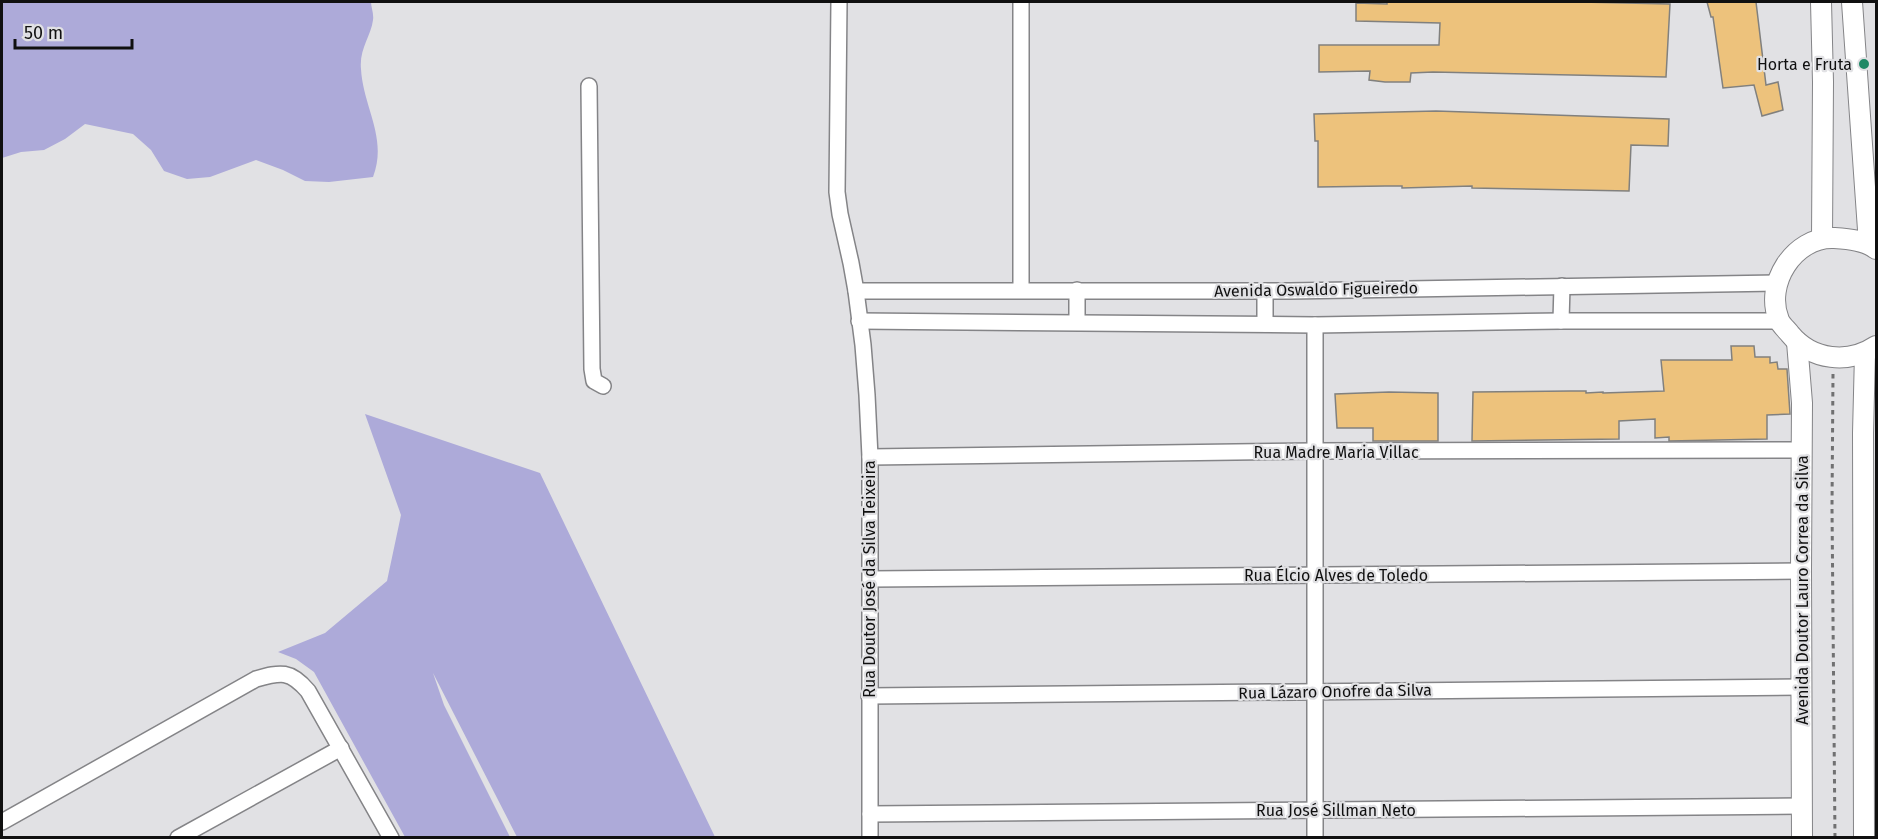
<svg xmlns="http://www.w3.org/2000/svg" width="1878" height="839" viewBox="0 0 1878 839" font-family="'Fira Sans',sans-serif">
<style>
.green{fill:#adaad9}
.building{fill:#edc27c;stroke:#81807e;stroke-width:1.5}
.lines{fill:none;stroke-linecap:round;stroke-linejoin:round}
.minor-casing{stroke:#848487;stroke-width:18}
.major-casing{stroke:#848487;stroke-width:22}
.path{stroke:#707071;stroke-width:3;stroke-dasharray:4.5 4.5;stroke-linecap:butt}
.minor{stroke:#fff;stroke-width:15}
.major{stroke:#fff;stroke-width:20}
.poi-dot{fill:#208966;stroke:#e1e1e4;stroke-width:2}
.labels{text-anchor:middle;stroke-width:4.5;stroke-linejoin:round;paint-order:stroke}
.poi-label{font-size:16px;fill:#101010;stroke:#e1e1e4;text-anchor:end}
.street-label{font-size:16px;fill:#101010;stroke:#e1e1e4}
</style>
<rect width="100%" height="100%" fill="#e1e1e4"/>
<g class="green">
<path d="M2,2H371C371,7 374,14 373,20C371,36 359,49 361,69C363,107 388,138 373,177L329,182L305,181L283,170L256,160L210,177L187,179L164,171L151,150L133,134L85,124L65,139L44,150L21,152L2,158Z"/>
<path d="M365,414L540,473L715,837H517L433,673L444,705L510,837H405L314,672L296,659L278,652L325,633L387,581L401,515Z"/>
</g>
<g class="building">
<path d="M1387,2H1580L1670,4L1666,77L1433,72L1411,73L1410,82H1385L1369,80L1370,71L1319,72V45H1439L1440,23L1356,21V3L1387,4Z"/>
<path d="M1707,2H1756L1766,85L1778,82L1783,110L1762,116L1754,85L1723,88L1713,17H1711Z"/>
<path d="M1436,111L1669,119L1668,146L1631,145L1629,191L1472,188V186L1402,188V186H1385L1318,187V141H1315L1314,114Z"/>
<path d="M1731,346H1754L1755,357H1770V363L1777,362L1778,369H1787L1790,414L1767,415V439L1669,441V437L1655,438V419L1619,421V439L1472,441L1473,392L1570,391H1586V393L1603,392V393L1664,391L1661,360H1732Z"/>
<path d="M1389,392L1438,393V441H1373V428H1337L1335,394Z"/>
</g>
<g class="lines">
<defs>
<g id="minor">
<path d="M839,2L837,192L840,214L851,263L856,291L863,345L867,395L870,457V838"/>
<path d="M1021,2V290"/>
<path d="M589,86L592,369L594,381L603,386"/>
<path d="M856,291H1290L1777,283"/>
<path d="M1265,291V324"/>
<path d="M859,321L1315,325L1561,321H1779"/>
<path d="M1561,321L1562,286"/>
<path d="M1077,322V290"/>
<path d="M870,457L1313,451L1802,450"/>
<path d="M871,579L1801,571"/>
<path d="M869,696L1801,687"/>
<path d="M870,814L1802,806"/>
<path d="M2,822L256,679C281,672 290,670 308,691L391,838"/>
<path d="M178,838L341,748"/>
<path d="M1315,838V325"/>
</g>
<g id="major">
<path d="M1821,2L1823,82L1822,238"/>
<path d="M1852,2L1869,244"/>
<path d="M1876,249C1865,240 1847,239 1833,238C1794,237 1764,284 1779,320C1781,325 1787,330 1790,334C1812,361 1849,364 1876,346"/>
<path d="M1797,342L1802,403L1801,571L1802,838"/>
<path d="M1864,838L1863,433L1865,354"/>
</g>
</defs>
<use href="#minor" class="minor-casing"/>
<use href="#major" class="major-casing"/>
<path class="path" d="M1833,374L1832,507L1835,838"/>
<use href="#minor" class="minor"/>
<use href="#major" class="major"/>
</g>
<circle class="poi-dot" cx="1864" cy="64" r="6"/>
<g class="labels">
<g class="poi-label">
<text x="1852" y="70">Horta e Fruta</text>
</g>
<g class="street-label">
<text transform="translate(1316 289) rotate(-1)" y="6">Avenida Oswaldo Figueiredo</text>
<text x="1336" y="458">Rua Madre Maria Villac</text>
<text x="1336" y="581">Rua Élcio Alves de Toledo</text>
<text transform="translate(869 579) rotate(-90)" y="6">Rua Doutor José da Silva Teixeira</text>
<text transform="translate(1802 590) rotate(-90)" y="6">Avenida Doutor Lauro Correa da Silva</text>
<text transform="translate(1335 691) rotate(-1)" y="6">Rua Lázaro Onofre da Silva</text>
<text x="1336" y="816">Rua José Sillman Neto</text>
</g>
</g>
<rect width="1878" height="839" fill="none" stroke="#101010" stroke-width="6"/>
<path d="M15 39v9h117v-9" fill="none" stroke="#101010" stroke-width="3"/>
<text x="24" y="39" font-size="18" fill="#101010" stroke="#e1e1e4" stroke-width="4.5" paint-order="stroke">50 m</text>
</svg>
